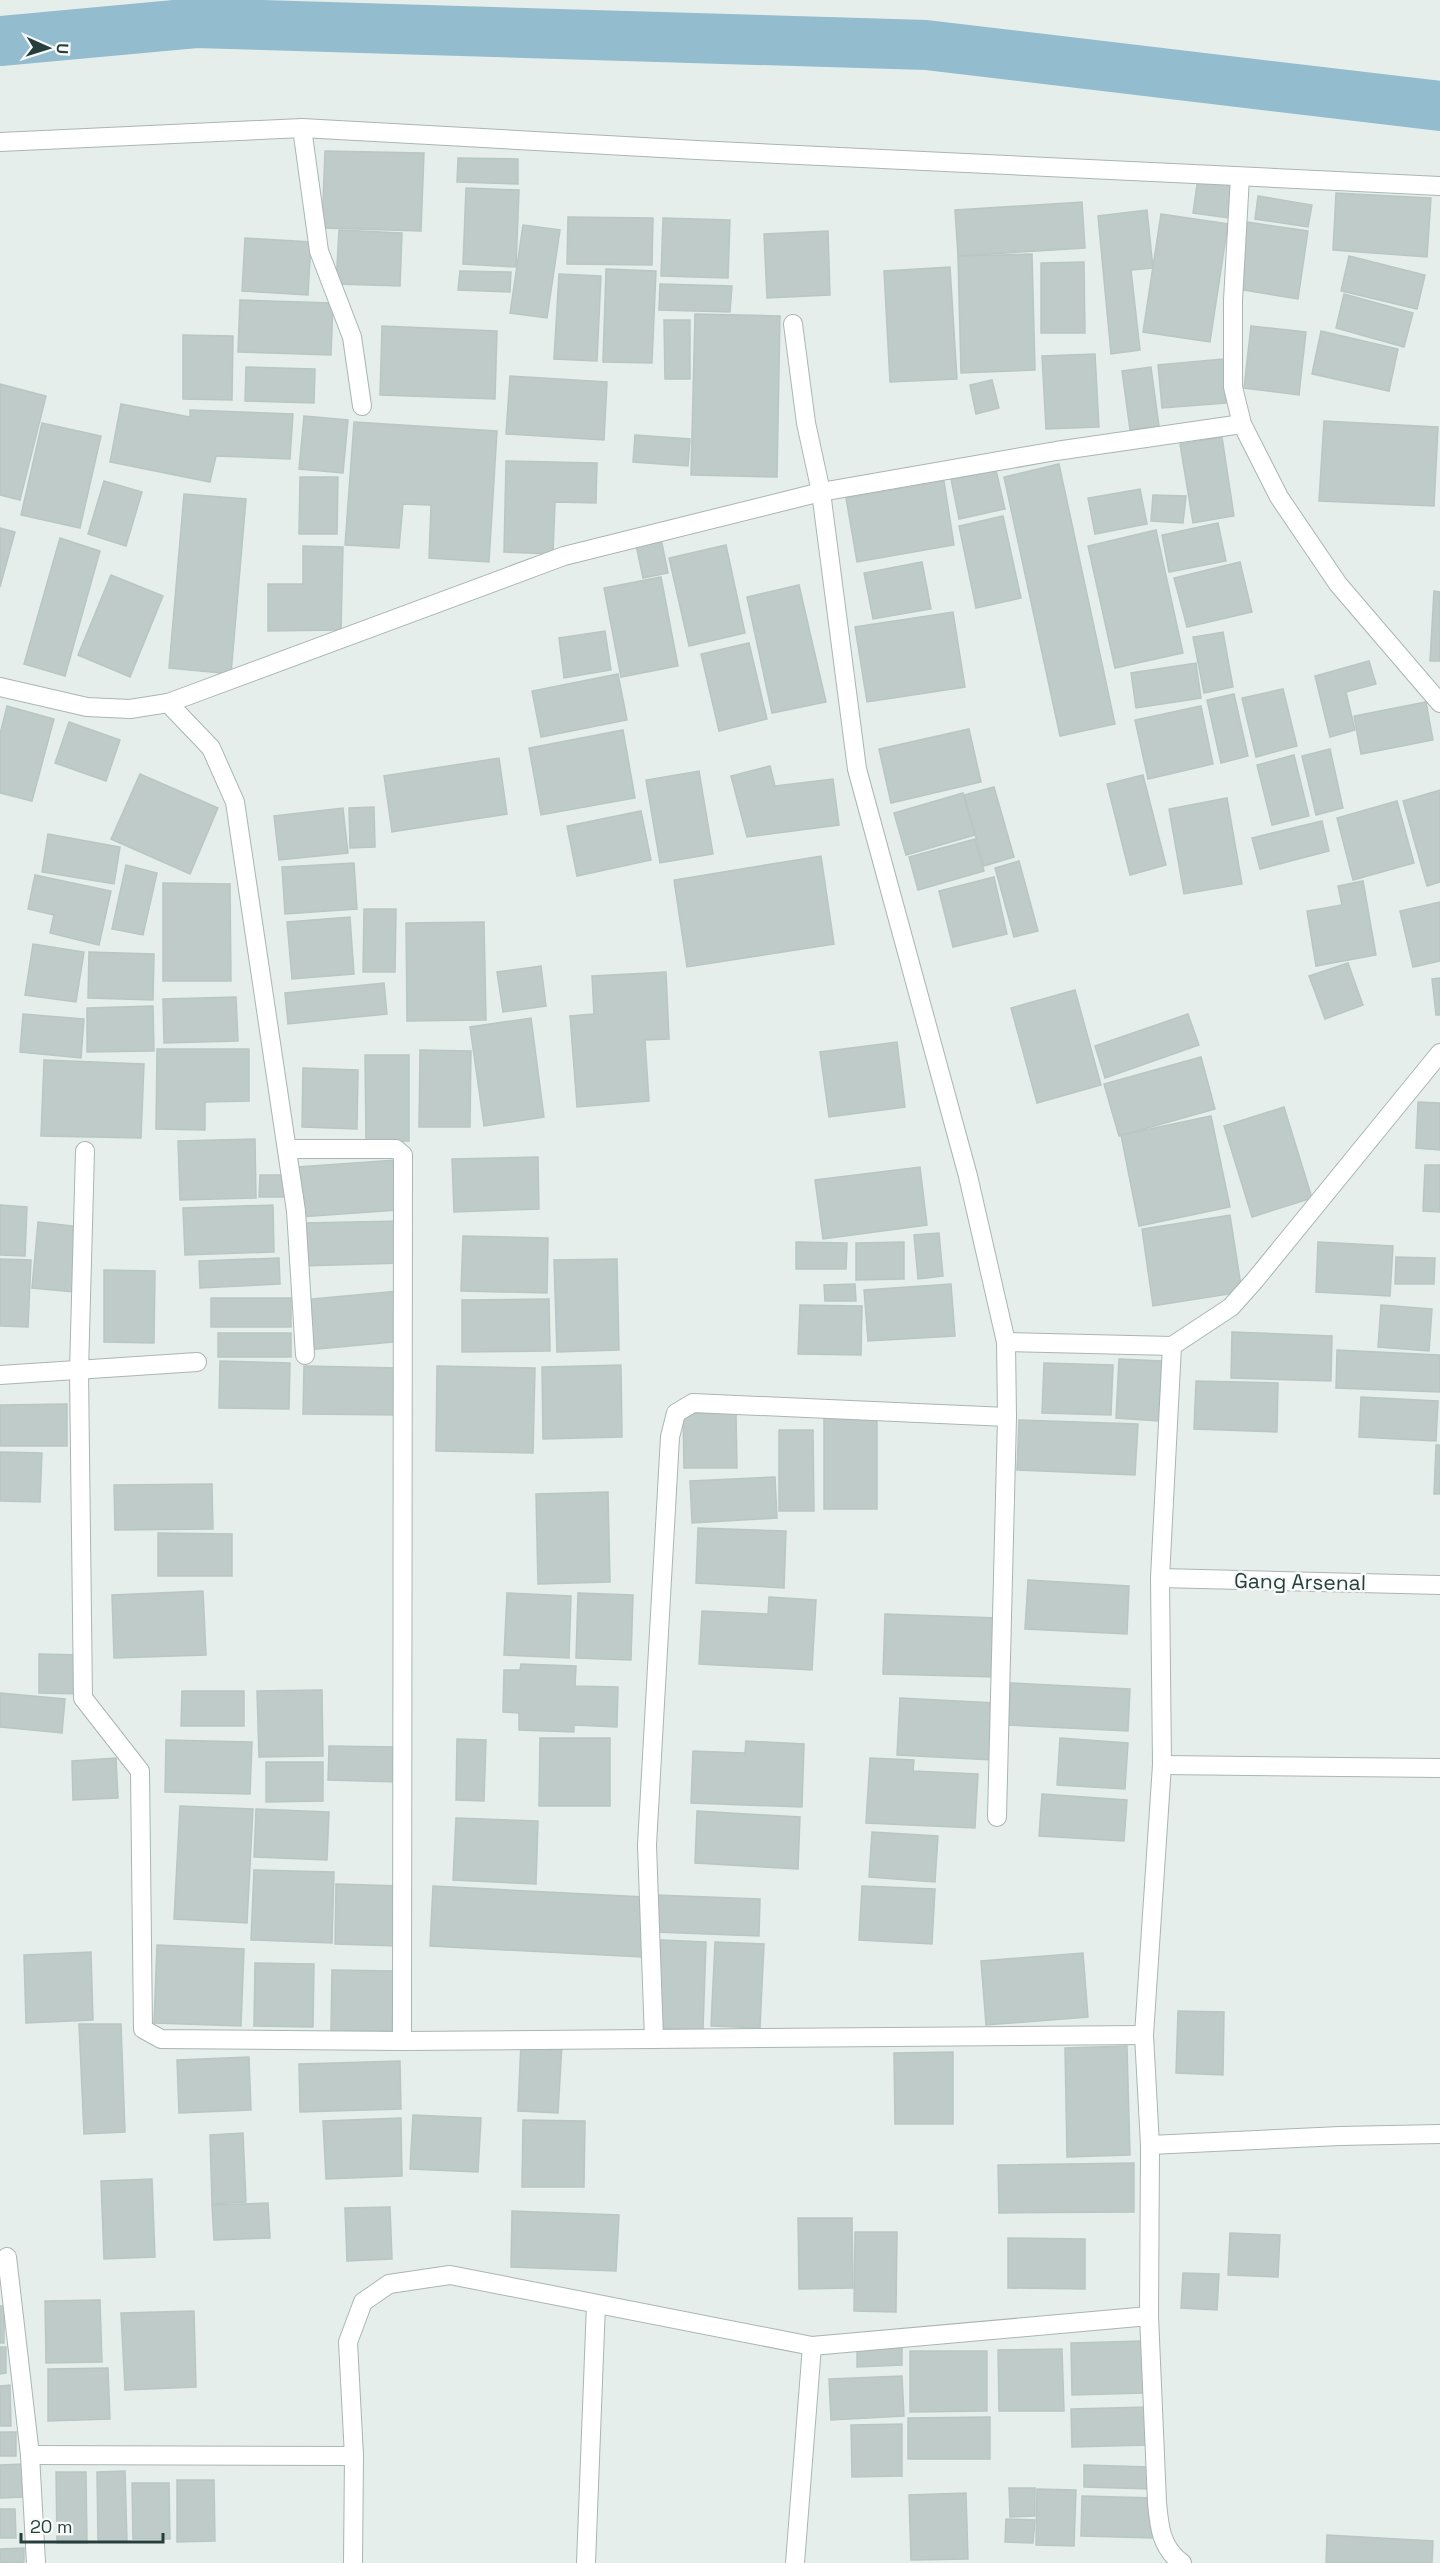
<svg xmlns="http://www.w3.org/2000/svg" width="1440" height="2563" viewBox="0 0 1440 2563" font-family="'Space Grotesk',sans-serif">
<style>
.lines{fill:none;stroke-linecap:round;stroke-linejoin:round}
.canal{stroke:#93bcce;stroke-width:50}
.building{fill:#becbc8;stroke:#b9c7c3;stroke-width:1.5}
.minor-casing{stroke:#a9b6b3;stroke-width:20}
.tertiary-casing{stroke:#a9b6b3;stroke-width:20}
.minor{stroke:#fff;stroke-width:18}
.tertiary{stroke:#fff;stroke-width:18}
.labels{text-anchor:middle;stroke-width:5;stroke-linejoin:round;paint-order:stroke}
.street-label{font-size:21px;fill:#263f3c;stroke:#f7faf9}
</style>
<rect width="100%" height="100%" fill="#e6eeeb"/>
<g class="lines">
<path class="canal" d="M0,41L196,23L926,45L1440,106"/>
</g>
<g class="building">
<path d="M325,151L424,153L421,231L322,228Z"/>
<path d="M458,158L518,159V184L457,182Z"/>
<path d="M1198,177L1234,183L1229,218L1193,213Z"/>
<path d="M466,188L519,190L516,267L463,264Z"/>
<path d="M1336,193L1431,198L1427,257L1333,250Z"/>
<path d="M1258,196L1312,205L1308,227L1255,219Z"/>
<path d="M1082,202L1085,248L958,256L955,210Z"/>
<path d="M1147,210L1153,268L1131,270L1140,350L1111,354L1098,216Z"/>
<path d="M1161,214L1228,224L1210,342L1143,332Z"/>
<path d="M568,217L653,218L652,265L567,264Z"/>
<path d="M663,218L730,220L728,278L661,276Z"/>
<path d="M1247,222L1308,231L1298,299L1237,289Z"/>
<path d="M523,225L560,230L547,318L510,313Z"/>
<path d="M339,230L402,233L400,286L336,284Z"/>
<path d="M828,231L830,295L767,298L764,234Z"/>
<path d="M245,238L311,242L308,295L242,291Z"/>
<path d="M1032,254L1035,370L961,373L958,256Z"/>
<path d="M1349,256L1425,275L1417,309L1341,291Z"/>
<path d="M1084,262L1085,333H1041V263Z"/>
<path d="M950,267L957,379L890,382L884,271Z"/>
<path d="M606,269L656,271L652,363L603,362Z"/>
<path d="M460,271L511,272L510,292L458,290Z"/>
<path d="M559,274L601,276L597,361L554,359Z"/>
<path d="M660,284L732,286L730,312L659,310Z"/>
<path d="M1344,294L1413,313L1404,347L1336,328Z"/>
<path d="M240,300L333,303L331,355L238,352Z"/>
<path d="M695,314L780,316L777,477L691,475Z"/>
<path d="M664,320H690V379H665Z"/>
<path d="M382,326L497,331L495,399L380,395Z"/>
<path d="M1251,326L1306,332L1299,395L1244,388Z"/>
<path d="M1321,331L1398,349L1389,391L1312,374Z"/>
<path d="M183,335L233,336L232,400L183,399Z"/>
<path d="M1095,354L1099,427L1046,429L1042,356Z"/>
<path d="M1223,359L1226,403L1162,408L1158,365Z"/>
<path d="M246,367L315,369L314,403L245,401Z"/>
<path d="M1151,367L1159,426L1130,430L1122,371Z"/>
<path d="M510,376L607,382L604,440L506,434Z"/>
<path d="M992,380L999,408L976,414L970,385Z"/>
<path d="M0,384L46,396L20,500L0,495Z"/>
<path d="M121,404L190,417V410L293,414L290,459L216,456L210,482L110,462Z"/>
<path d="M304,416L348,420L343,473L299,469Z"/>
<path d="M1324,421L1438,427L1434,506L1319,501Z"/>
<path d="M354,422L497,431L489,562L429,558L431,505L403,504L399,548L345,545Z"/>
<path d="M42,423L101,436L80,528L21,515Z"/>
<path d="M635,435L690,439L688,466L633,462Z"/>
<path d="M1222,437L1234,516L1193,523L1180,444Z"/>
<path d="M506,461L597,463L596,503L555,502L553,554L504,552Z"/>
<path d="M1059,464L1115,724L1060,736L1004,477Z"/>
<path d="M996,470L1005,509L959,519L951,479Z"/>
<path d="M300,477H338L337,534H299Z"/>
<path d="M104,481L142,492L126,546L88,534Z"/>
<path d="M944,481L954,545L857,562L846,498Z"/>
<path d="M1140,489L1147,524L1095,534L1088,498Z"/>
<path d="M184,494L246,499L231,674L169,668Z"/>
<path d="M1153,495L1186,496L1183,523L1151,521Z"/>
<path d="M1003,516L1021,598L976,608L959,526Z"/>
<path d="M1218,523L1226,561L1169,572L1162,535Z"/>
<path d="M0,528L15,532L0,587Z"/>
<path d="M1156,530L1183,653L1115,668L1088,546Z"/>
<path d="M660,534L668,573L643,578L635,540Z"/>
<path d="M60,538L100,551L65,676L24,664Z"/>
<path d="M726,545L745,633L689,646L669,558Z"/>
<path d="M303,546L343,547L341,630L268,631V584H303Z"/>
<path d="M922,562L931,609L873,619L864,573Z"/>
<path d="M1240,562L1252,612L1187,627L1174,578Z"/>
<path d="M111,575L163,596L130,677L78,655Z"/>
<path d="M661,577L678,666L621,677L604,588Z"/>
<path d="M799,585L826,702L772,713L747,597Z"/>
<path d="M1434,591L1440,592V661H1430Z"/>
<path d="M953,612L965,687L867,702L855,627Z"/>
<path d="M605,631L611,670L564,678L559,638Z"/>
<path d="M1223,632L1233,687L1204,693L1193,637Z"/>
<path d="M749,643L767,719L719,731L701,654Z"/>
<path d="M1369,661L1376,684L1346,692L1355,730L1330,737L1315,676Z"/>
<path d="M1196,663L1201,698L1136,708L1131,673Z"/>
<path d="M618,674L627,720L541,737L532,691Z"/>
<path d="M1283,689L1297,746L1256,757L1242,698Z"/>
<path d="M1234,694L1248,756L1221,763L1207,700Z"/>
<path d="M1426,702L1433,740L1361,754L1354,716Z"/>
<path d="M7,706L54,719L32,801L0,793V734Z"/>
<path d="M1201,706L1213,764L1148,779L1135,720Z"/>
<path d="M69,722L120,740L106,781L55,763Z"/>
<path d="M969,729L981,782L891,803L879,749Z"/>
<path d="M623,730L635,798L541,815L529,748Z"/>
<path d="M1330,749L1343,808L1316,815L1302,756Z"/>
<path d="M1294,755L1309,816L1272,825L1257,765Z"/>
<path d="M499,758L507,814L392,832L384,776Z"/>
<path d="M770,766L775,786L833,779L839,825L747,837L731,776Z"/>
<path d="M699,771L713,854L660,863L646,780Z"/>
<path d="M140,774L218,808L190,874L111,839Z"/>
<path d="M1143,775L1166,865L1130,875L1107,784Z"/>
<path d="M994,787L1014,857L984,866L964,795Z"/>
<path d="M1440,790V882L1427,886L1403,801Z"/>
<path d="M963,793L975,835L906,855L894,813Z"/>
<path d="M1227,798L1242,884L1184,894L1169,809Z"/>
<path d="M1397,801L1414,863L1353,880L1337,818Z"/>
<path d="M374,807L375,847L350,848L349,808Z"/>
<path d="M343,808L348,853L279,860L274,816Z"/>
<path d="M641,811L651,860L577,876L567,826Z"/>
<path d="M1322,821L1329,851L1260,869L1252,838Z"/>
<path d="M48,834L120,847L114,884L42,872Z"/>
<path d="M975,839L984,871L918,890L909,857Z"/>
<path d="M821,856L834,944L687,967L674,880Z"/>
<path d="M1019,861L1038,931L1014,937L995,868Z"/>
<path d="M354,863L357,909L285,914L282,867Z"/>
<path d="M126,865L157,873L143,935L112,929Z"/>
<path d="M35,875L111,891L99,945L50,933L54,915L28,909Z"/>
<path d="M994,877L1007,934L953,947L939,891Z"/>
<path d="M1363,881L1376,955L1316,966L1307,911L1342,905L1338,886Z"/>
<path d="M163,883L230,884L231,981H163Z"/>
<path d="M1440,902V961L1413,967L1400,911Z"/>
<path d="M364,909H396L395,972H363Z"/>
<path d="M350,917L354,974L292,979L287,922Z"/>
<path d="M484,922L486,1020L407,1021L406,923Z"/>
<path d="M33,944L84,952L76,1002L25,995Z"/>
<path d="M89,952L154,954L153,1000L88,998Z"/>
<path d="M1348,963L1363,1005L1325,1019L1309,976Z"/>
<path d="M541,966L546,1006L503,1012L497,972Z"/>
<path d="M666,972L669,1039L645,1040L649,1101L577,1107L570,1016L594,1014L592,976Z"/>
<path d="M1440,978V1015H1436L1432,979Z"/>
<path d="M384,983L387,1014L288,1024L285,993Z"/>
<path d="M1075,990L1101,1085L1037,1103L1011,1008Z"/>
<path d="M236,997L238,1041L164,1043L163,999Z"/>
<path d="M153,1006L154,1051L87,1052V1008Z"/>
<path d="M23,1014L84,1019L81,1058L20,1052Z"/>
<path d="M1188,1014L1199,1045L1105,1078L1095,1046Z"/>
<path d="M531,1018L544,1117L484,1126L470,1027Z"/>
<path d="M897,1042L905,1107L829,1117L820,1052Z"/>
<path d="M157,1049H249V1101L205,1102V1130L156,1129Z"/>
<path d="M420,1050L471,1051L470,1127H419Z"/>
<path d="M365,1055H409V1141L366,1142Z"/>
<path d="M1201,1057L1215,1109L1119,1136L1104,1084Z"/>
<path d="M44,1060L144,1064L141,1138L41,1136Z"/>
<path d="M303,1068L358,1070L357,1129L302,1127Z"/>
<path d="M1418,1102L1440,1103V1150L1416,1148Z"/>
<path d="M1284,1107L1312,1198L1252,1217L1224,1126Z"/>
<path d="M1211,1116L1230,1207L1139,1226L1121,1135Z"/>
<path d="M255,1139L256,1198L180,1200L178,1141Z"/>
<path d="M538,1157L539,1209L454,1212L452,1159Z"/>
<path d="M396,1160L398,1210L300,1217L297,1167Z"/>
<path d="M1425,1165H1440V1212L1423,1211Z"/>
<path d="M920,1167L927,1225L823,1239L815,1180Z"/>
<path d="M260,1175H286L285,1197H259Z"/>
<path d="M0,1205L27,1207L25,1256L0,1255Z"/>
<path d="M273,1205L274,1252L185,1255L183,1208Z"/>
<path d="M1230,1215L1242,1292L1153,1306L1142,1229Z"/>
<path d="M402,1221L403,1263L302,1266V1223Z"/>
<path d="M38,1222L80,1227L74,1292L32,1288Z"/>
<path d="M939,1233L943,1276L918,1279L914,1235Z"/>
<path d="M463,1236L548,1238L547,1293L461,1291Z"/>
<path d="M796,1242L847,1243L846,1269H796Z"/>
<path d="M904,1242V1279L856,1280V1243Z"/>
<path d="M1318,1242L1393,1246L1390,1296L1316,1292Z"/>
<path d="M1396,1257L1435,1258L1434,1284H1395Z"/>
<path d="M279,1258L280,1284L200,1288L199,1261Z"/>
<path d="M0,1259L31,1260L28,1327L0,1326Z"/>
<path d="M617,1259L619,1350L557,1352L554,1260Z"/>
<path d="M104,1270L155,1271L154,1343L104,1342Z"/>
<path d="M855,1284L856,1301H825L824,1285Z"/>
<path d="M951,1284L955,1336L868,1341L864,1290Z"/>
<path d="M398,1291L403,1341L308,1350L302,1300Z"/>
<rect x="211" y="1298" width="80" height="29"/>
<path d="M549,1299L550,1351L462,1352V1300Z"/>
<path d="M800,1305L862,1306L861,1355L798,1354Z"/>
<path d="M1381,1305L1432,1309L1429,1351L1378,1347Z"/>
<path d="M1232,1332L1332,1336L1331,1381L1231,1378Z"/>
<rect x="218" y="1333" width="73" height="24"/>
<path d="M1337,1350L1440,1355V1392L1336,1388Z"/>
<path d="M1119,1359L1162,1361L1158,1421L1116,1418Z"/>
<path d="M220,1361L290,1363L289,1409L219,1408Z"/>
<path d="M1044,1363L1113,1365L1111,1415L1042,1413Z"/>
<path d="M621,1365L622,1437L543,1439L542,1367Z"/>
<path d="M304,1366L400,1368L399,1415L303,1414Z"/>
<path d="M437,1366L535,1368L533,1453L436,1451Z"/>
<path d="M1196,1381L1278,1383L1277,1432L1194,1429Z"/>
<path d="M1361,1397L1438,1401L1436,1441L1359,1437Z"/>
<path d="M67,1404V1446H0V1405Z"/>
<path d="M736,1413L737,1468H684L683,1414Z"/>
<path d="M824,1414L877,1415V1509H824Z"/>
<path d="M1019,1420L1138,1424L1135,1475L1017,1470Z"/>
<path d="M779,1430H813L814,1511H779Z"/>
<path d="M1436,1445H1440V1494H1434Z"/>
<path d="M0,1452L42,1453L40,1502L0,1501Z"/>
<path d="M775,1477L777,1518L692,1523L690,1481Z"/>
<path d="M212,1484L213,1529L115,1530L114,1485Z"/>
<path d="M608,1492L610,1582L538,1584L536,1494Z"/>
<path d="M698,1528L786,1531L784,1588L696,1583Z"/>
<path d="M158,1533L232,1534V1576H158Z"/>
<path d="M1028,1580L1129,1586L1127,1634L1025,1629Z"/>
<path d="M203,1591L206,1655L114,1658L112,1595Z"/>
<path d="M507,1593L571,1596L569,1658L504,1655Z"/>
<path d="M578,1593L633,1595L631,1660L576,1658Z"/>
<path d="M769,1597L816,1600L812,1670L699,1664L702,1611L768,1614Z"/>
<path d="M885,1614L998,1618L996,1677L883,1674Z"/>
<path d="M39,1654L81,1655V1694L39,1693Z"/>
<path d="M521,1664L576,1666L575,1686L618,1687L617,1727L574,1725V1732L519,1730V1713L503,1712L504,1670H520Z"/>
<path d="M1011,1683L1130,1689L1128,1731L1008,1725Z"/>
<path d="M322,1690L323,1756L259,1757L257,1691Z"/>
<path d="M182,1691H244V1726H181Z"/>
<path d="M0,1693L65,1699L62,1733L0,1727Z"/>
<path d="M900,1698L996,1703L993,1760L897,1755Z"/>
<path d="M540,1738H610V1806H539Z"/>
<path d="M1060,1738L1128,1743L1125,1789L1057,1785Z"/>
<path d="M457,1739L486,1740L484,1801L456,1800Z"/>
<path d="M166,1740L252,1742L250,1794L165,1792Z"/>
<path d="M746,1741L804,1744L802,1807L691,1803L693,1751L745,1753Z"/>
<path d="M329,1746L398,1747V1782L328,1780Z"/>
<path d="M116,1758L118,1798L73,1800L72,1761Z"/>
<path d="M870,1758L914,1760L913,1771L978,1774L975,1828L866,1823Z"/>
<path d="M266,1762H323V1801L266,1802Z"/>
<path d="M1042,1794L1127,1800L1124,1841L1039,1836Z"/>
<path d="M180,1806L253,1809L247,1923L174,1919Z"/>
<path d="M256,1809L329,1812L327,1860L254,1857Z"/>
<path d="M697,1811L800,1817L798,1869L695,1863Z"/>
<path d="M456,1818L538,1821L536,1884L453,1880Z"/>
<path d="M872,1832L938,1836L935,1882L869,1877Z"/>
<path d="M254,1870L334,1872L332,1943L251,1940Z"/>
<path d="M336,1884L401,1886L399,1946L335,1944Z"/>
<path d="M433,1886L645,1897L642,1957L430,1946Z"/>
<path d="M862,1886L935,1889L932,1944L859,1940Z"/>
<path d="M656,1895L760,1899L759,1936L655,1932Z"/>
<path d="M661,1940L706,1942L703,2030L657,2028Z"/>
<path d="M715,1942L764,1944L760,2028L711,2026Z"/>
<path d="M157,1945L244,1949L241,2026L154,2023Z"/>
<path d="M91,1952L93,2020L26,2023L24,1955Z"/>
<path d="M1083,1953L1088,2017L986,2025L981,1961Z"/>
<path d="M255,1963L314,1964L313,2027L254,2026Z"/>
<path d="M332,1970L394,1971L392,2031H331Z"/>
<path d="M1178,2011L1224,2012L1223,2075L1176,2073Z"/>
<path d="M79,2024H121L125,2132L84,2134Z"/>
<path d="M521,2042L562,2044L558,2113L518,2111Z"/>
<path d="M1127,2046L1130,2155L1067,2157L1065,2048Z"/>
<path d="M953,2052V2124H895L894,2053Z"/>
<path d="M249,2057L251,2110L179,2113L177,2060Z"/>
<path d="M400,2061L401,2109L300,2112L299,2064Z"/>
<path d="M413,2115L481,2118L478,2172L410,2169Z"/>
<path d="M401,2118L402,2176L326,2179L323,2121Z"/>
<path d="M523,2120L585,2121L584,2187H522Z"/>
<path d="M243,2133L246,2202L212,2204L210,2135Z"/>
<path d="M1134,2163V2212L999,2213L998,2165Z"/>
<path d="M152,2179L155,2257L104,2259L101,2181Z"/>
<path d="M268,2203L270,2238L214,2240L212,2205Z"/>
<path d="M390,2207L392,2259L347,2261L345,2208Z"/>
<path d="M512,2211L619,2215L616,2271L511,2267Z"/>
<path d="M798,2218H852L853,2288L799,2289Z"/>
<path d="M855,2232H897L896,2312L854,2311Z"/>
<path d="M1230,2233L1280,2235L1278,2277L1228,2275Z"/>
<path d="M1008,2238L1085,2239V2289L1008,2288Z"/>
<path d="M1183,2273L1219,2274L1217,2310L1181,2308Z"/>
<path d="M100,2300L102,2362L46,2363L45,2301Z"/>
<rect x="0" y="2306" width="4" height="37"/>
<path d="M194,2311L196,2387L125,2390L121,2313Z"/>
<path d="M1143,2341L1145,2393L1072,2395L1071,2343Z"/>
<path d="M902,2346V2365L857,2367V2347Z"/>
<path d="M0,2347H6V2373L0,2374Z"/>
<path d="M1062,2349L1064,2411H999L998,2350Z"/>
<path d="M910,2351H987V2411L910,2412Z"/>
<path d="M108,2368L110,2419L48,2421V2369Z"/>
<path d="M902,2376L904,2416L831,2420L829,2379Z"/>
<path d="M10,2385L11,2426H0V2386Z"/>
<path d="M1148,2407L1149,2445L1072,2447L1071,2409Z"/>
<path d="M990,2417V2459H908V2418Z"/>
<path d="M902,2424V2476L852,2477L851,2425Z"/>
<rect x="0" y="2432" width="16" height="24"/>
<path d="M24,2464L25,2497L0,2498V2465Z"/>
<path d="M1084,2465L1151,2467V2489L1084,2487Z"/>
<path d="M125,2471L127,2542H98L97,2472Z"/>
<path d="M56,2472H86L87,2543H57Z"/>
<path d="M177,2480H214L215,2541L177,2542Z"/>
<path d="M132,2483H169L170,2539H133Z"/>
<path d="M1009,2488H1035V2516L1010,2517Z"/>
<path d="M1037,2489L1076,2490L1074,2546L1036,2545Z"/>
<path d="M966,2493L968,2559L911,2560L909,2495Z"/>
<path d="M1082,2496L1155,2498L1154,2538L1081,2536Z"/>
<path d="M0,2509H15L16,2538H0Z"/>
<path d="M1006,2519L1035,2520L1033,2543L1005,2542Z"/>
<path d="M1327,2535L1433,2541L1432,2563H1326Z"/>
<path d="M24,2548V2563H0V2549Z"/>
</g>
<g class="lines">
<defs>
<g id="minor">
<path d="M302,128L319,251L352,337L362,406"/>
<path d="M1240,177L1233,300V387L1242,424L1279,497L1338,584L1440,703"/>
<path d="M793,324L806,423L821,492L857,769L968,1176L1006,1342L1007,1417L997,1817"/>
<path d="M0,687L87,707L130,709L168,703L564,556L821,492L1056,451L1242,424"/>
<path d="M168,703L211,748L235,802L296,1211L305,1355"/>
<path d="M287,1149H396L403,1155L402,2041"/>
<path d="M85,1151L79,1371L83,1698L140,1771L143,2029L161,2039L402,2041L1144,2035"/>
<path d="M1006,1342L1172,1346L1231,1307L1255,1280L1440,1053"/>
<path d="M1172,1346L1160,1578L1162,1765L1144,2035L1150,2145L1149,2316L1157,2502C1159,2526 1161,2548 1182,2563"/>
<path d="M0,1375L197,1362"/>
<path d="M1160,1578L1440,1585"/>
<path d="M1162,1765L1440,1768"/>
<path d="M654,2039L647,1845L670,1437L676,1413L693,1403L1007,1417"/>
<path d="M1150,2145L1340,2136L1440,2134"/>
<path d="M7,2257L30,2455L36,2563"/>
<path d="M30,2455L354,2456"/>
<path d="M353,2563L354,2456L348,2342L363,2302L389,2284L450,2275L812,2346L1149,2316"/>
<path d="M586,2563L596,2304"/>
<path d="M795,2563L812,2346"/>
</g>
<path id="tertiary" d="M0,142L302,128L697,150L1440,186"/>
</defs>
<use href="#minor" class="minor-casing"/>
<use href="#tertiary" class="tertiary-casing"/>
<use href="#minor" class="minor"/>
<use href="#tertiary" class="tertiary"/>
</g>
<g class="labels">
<g class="street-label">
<text transform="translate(1300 1582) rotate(1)" y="7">Gang Arsenal</text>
</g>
</g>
<g transform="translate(48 48) rotate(93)" stroke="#f7faf9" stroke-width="4.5" paint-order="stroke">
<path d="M0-4.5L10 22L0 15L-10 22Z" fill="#263f3c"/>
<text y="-9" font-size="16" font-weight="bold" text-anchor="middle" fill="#263f3c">U</text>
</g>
<path d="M21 2533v9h142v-9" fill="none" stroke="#263f3c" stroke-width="3"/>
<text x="30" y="2533" font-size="18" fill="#263f3c" stroke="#f7faf9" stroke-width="4.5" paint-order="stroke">20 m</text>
</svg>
